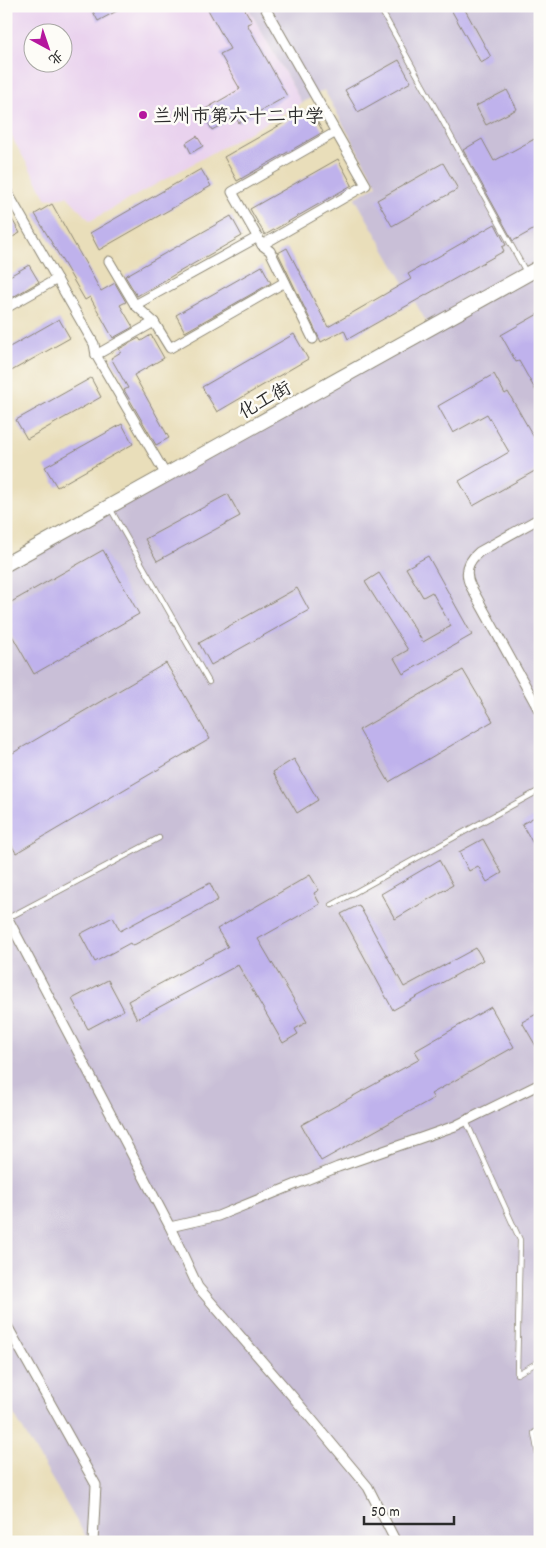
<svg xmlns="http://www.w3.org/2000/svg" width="546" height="1548" viewBox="0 0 546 1548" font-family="Dekko,'LXGW WenKai TC',sans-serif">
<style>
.built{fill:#e9d2ee;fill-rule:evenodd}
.industrial{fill:#c9bfd7}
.building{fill:#bfb2ec}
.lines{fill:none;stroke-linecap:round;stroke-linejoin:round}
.lane-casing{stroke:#8a8472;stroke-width:6}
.street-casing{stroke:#8a8472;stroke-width:11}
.secondary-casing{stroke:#8a8472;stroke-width:16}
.lane{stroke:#fff;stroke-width:4.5}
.street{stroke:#fff;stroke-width:9}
.secondary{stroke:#fff;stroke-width:14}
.poi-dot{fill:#b5179e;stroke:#fdfcf7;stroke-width:2}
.labels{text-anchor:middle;stroke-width:5;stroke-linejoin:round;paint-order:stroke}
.poi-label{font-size:19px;fill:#2b2b2b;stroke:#fdfcf7;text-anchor:start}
.street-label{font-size:19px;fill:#2b2b2b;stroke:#fdfcf7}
</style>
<rect width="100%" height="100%" fill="#fdfcf7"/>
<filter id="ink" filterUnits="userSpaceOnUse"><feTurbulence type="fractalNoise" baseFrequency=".02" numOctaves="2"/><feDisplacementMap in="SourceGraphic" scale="10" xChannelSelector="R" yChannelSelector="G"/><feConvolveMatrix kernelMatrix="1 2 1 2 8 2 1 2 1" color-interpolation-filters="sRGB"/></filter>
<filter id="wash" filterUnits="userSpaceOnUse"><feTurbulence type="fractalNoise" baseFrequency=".0096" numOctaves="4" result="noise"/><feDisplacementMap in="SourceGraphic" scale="20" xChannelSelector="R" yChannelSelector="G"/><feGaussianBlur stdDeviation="1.12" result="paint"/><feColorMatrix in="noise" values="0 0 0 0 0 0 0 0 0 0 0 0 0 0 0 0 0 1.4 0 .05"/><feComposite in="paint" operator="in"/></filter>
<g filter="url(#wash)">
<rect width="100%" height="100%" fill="#e9deba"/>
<path class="built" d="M6,6H247L302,103L90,221L67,196L47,199L6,127ZM32,32H62V62H32Z"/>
<path class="industrial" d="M247,6H540V1542H89L6,1401V565L430,328L355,198L377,185L324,90L302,103Z"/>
<g id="blocks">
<g class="building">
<path d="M90,6H126L98,21Z"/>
<path d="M206,6H243L252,22L247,24L287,96L239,123L235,117L212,130L202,111L240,89L220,54L230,49Z"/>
<path d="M449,6H463L491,57L481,63Z"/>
<path d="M399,60L411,82L358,112L345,90Z"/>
<path d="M507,90L517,109L486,125L476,106Z"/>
<path d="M310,108L323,132L237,181L224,157Z"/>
<path d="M197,136L203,146L191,153L186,143Z"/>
<path d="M540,136V226L513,241L463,150L482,139L494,161Z"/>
<path d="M338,159L352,185L265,235L250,209Z"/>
<path d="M443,163L458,189L392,226L377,200Z"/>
<path d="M201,169L211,186L99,250L90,233Z"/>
<path d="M52,204L101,291L115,283L126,302L120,305L133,327L113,338L90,297L85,300L35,214Z"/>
<path d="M6,209L20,233L9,239L6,234Z"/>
<path d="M231,216L242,236L137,296L125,276Z"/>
<path d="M495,224L506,245L502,247L504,251L348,339L344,330L321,342L278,253L287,248L328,327L411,279L408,274Z"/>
<path d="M29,265L39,282L6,301V278Z"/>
<path d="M262,266L271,283L185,332L176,315Z"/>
<path d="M540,313V398L519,361L516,362L501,335Z"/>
<path d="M59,319L70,338L6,374V349Z"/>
<path d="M294,334L308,359L217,412L202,387Z"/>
<path d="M151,335L164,358L134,375L169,438L156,445L124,390L128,388L111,358L121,352L119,349L139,338L141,341Z"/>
<path d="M494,374L505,394L508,392L540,448V468L473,506L459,481L509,452L487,414L453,433L438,406Z"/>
<path d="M91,378L101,397L27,439L16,420Z"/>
<path d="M122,424L133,444L57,487L45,467Z"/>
<path d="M228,494L240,516L157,561L145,539Z"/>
<path d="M103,550L139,614L34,674L6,625V605Z"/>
<path d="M428,556L472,635L403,674L394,658L408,650L365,582L379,573L423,642L451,626L432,592L423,597L406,568Z"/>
<path d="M297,588L309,610L211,665L199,643Z"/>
<path d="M166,663L210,739L16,853L6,836V757Z"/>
<path d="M463,670L493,721L389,782L359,730Z"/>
<path d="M294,759L318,800L297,813L273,772Z"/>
<path d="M540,814V856L522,824Z"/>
<path d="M483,839L502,873L487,882L478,866L469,871L459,852Z"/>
<path d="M439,860L453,885L395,919L381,894Z"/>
<path d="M310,875L319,890L314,893L320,904L258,939L307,1022L295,1029L298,1034L283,1043L238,965L137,1019L128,1001L228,947L217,929Z"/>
<path d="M210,883L218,900L132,946L130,943L95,962L80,934L113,917L120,931Z"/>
<path d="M359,905L404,987L476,948L483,960L393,1010L341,914Z"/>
<path d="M108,980L124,1010L88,1029L72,999Z"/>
<path d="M491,1007L514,1047L431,1094L434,1098L321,1161L301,1125L420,1059L415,1051Z"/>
<path d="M540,1012V1053L522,1022Z"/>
</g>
</g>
</g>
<g filter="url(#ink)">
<use href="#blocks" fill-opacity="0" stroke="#8a8472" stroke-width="1"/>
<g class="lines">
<defs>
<g id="lane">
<path d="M379,6L526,272"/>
<path d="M110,508L209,682"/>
<path d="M332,905L540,790"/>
<path d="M8,918L159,838"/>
<path d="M466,1121L520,1240L517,1374L540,1361"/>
<path d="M540,1429L534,1433L540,1465"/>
</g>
<g id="street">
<path d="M264,6L366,185L262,245L232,192L336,132"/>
<path d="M6,190L94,344L96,355L166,475"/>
<path d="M262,245L270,251L313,339"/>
<path d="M109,261L135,305L154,322L170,348L285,282"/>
<path d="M135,305L258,237"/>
<path d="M6,308L57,279"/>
<path d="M96,355L154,322"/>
<path d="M540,518L479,552C467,562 464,573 471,587L540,712"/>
<path d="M6,915L170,1227L218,1216L338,1167L455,1126L540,1084"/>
<path d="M170,1227L198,1287L293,1397L368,1487L396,1542"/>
<path d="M6,1324L96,1485L93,1542"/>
</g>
<path id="secondary" d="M6,564L540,267"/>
</defs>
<use href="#lane" class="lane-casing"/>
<use href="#street" class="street-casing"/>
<use href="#secondary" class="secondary-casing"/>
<use href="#lane" class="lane"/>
<use href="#street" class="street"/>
<use href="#secondary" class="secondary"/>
</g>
</g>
<circle class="poi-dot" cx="143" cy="115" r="5"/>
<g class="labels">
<g class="poi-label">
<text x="153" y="122">兰州市第六十二中学</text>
</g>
<g class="street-label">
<text transform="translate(264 399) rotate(-29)" y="7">化工街</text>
</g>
</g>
<rect width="546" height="1548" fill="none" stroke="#fdfcf7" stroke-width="25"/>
<g transform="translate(48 48) rotate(140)"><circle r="24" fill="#fdfcf7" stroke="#a9a8a5"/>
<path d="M0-4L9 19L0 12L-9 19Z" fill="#b5179e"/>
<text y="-8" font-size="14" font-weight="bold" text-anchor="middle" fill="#2b2b2b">北</text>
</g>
<path d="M364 1516v8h90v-8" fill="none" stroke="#2b2b2b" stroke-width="2.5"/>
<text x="371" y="1516" font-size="15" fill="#2b2b2b" stroke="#fdfcf7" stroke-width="4" paint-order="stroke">50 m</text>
</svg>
